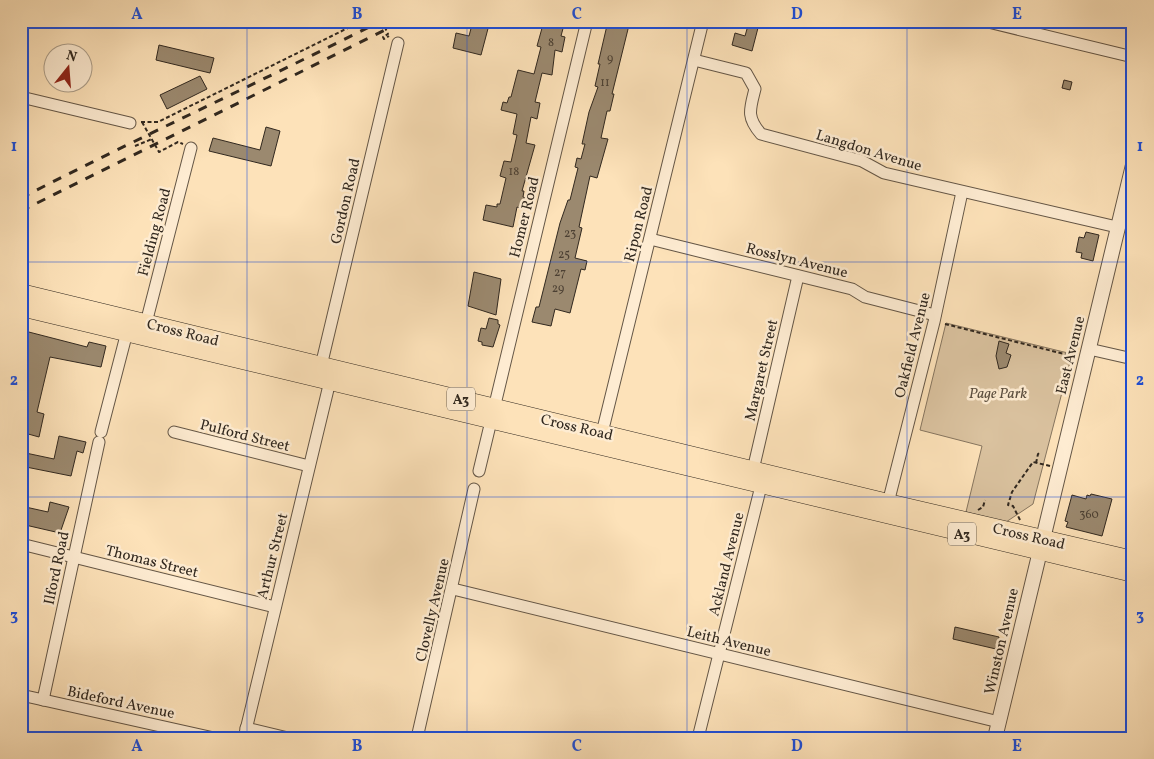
<svg xmlns="http://www.w3.org/2000/svg" width="1154" height="759" viewBox="0 0 1154 759" font-family="Vollkorn,serif">
<style>
.green{fill:#dac29f;stroke:#86755f}
.building{fill:#9b896f;stroke:#31281f}
.lines{fill:none;stroke-linecap:round;stroke-linejoin:round}
.minor-casing{stroke:#645646;stroke-width:13}
.tertiary-casing{stroke:#645646;stroke-width:16}
.trunk-casing{stroke:#31281f;stroke-width:19}
.path{stroke:#31281f;stroke-width:2;stroke-dasharray:4 2.5;stroke-linecap:butt}
.minor{stroke:#feecd2;stroke-width:11}
.tertiary{stroke:#feecd2;stroke-width:14}
.trunk{stroke:#fde2b9;stroke-width:18}
.rail{stroke:#31281f;stroke-width:3;stroke-dasharray:9 9;stroke-linecap:butt}
.grid{fill:none;stroke:#1d4ed8;stroke-width:1;stroke-opacity:0.55}
.labels{text-anchor:middle;stroke-width:5;stroke-linejoin:round;paint-order:stroke}
.number-label{font-size:12px;fill:#4c4033}
.shield{fill:#feecd2;stroke:#6e6355;stroke-width:1}
.shield-label{font-size:14px;font-weight:bold;fill:#31281f}
.street-label{font-size:15px;fill:#31281f;stroke:#feecd2}
.park-label{font-size:15px;font-style:italic;fill:#5b4e3f;stroke:#feecd2}
.neatline{fill:none;stroke:#1d4ed8;stroke-width:2}
.grid-label{font-size:16px;text-anchor:middle;font-weight:bold;fill:#1d4ed8}
</style>
<rect width="100%" height="100%" fill="#fde2b9"/>
<filter id="stains"><feTurbulence type="fractalNoise" baseFrequency=".004" numOctaves="4"/><feColorMatrix values="0 0 0 0 .2 0 0 0 0 .09 0 0 0 0 .02 0 0 0 .5 -.17"/></filter>
<radialGradient id="worn" r=".72"><stop offset=".6" stop-color="#630" stop-opacity="0"/><stop offset="1" stop-color="#630" stop-opacity=".3"/></radialGradient>
<path class="green" d="M946,323L1072,354L1033,504L1006,522L966,512L982,446L920,430Z"/>
<g class="building">
<path d="M473,21H490L481,55L453,48L456,33L469,36Z"/>
<path d="M544,21H565L561,36L565,37L562,52L555,50L552,75L542,73L535,102L540,103L537,119L531,117L526,143L535,145L522,191H524L523,197L526,198L523,209L517,207L513,227L483,220L486,205L497,207V204H500L506,178L500,176L504,161L511,162L517,135L513,134L517,114L501,110L503,102L507,103L509,97H511L518,70L534,74L541,47L537,46Z"/>
<path d="M608,21H630L612,94H614L610,111H607L601,138L608,139L597,178L590,176L579,227L582,228L575,258L587,261L585,270L581,269L570,313L555,309L551,326L532,322L536,307H539L560,223L568,200H570L578,168L575,167L577,158L581,159L585,144H582L589,112L598,87L595,86L600,64H598Z"/>
<path d="M749,22L759,24L752,51L732,45L735,33L745,36Z"/>
<path d="M159,45L214,58L210,73L156,60Z"/>
<path d="M200,76L207,89L167,109L160,95Z"/>
<path d="M1064,80L1072,82L1070,90L1062,88Z"/>
<path d="M266,127L280,131L271,166L209,151L213,138L260,150Z"/>
<path d="M1086,232L1099,235L1093,261L1081,258L1082,253L1076,252L1079,237L1084,238Z"/>
<path d="M474,272L501,279L496,315L468,306Z"/>
<path d="M489,318L498,320V324L500,325L493,347L482,345V342L478,341L481,328L486,329Z"/>
<path d="M21,330L87,347L89,342L106,346L101,367L50,357L37,412L44,414L39,437L21,432Z"/>
<path d="M999,341L1009,344L1006,353L1011,355L1007,367L999,369L996,356Z"/>
<path d="M59,436L86,442L83,453L77,451L71,476L21,466V452L54,459Z"/>
<path d="M1091,494L1112,499L1102,536L1066,527L1068,522L1065,521L1072,495L1086,499L1087,495L1090,496Z"/>
<path d="M50,502L69,507L60,533L21,524V506L48,512Z"/>
<path d="M955,627L999,637L996,649L953,639Z"/>
</g>
<g class="lines">
<defs>
<g id="minor">
<path d="M984,21L1133,57"/>
<path d="M694,60L746,73L755,89C750,109 746,117 761,134L862,161L884,173L1117,227"/>
<path d="M21,97L130,123"/>
<path d="M650,239L852,289L865,297L935,315"/>
<path d="M146,323L191,148"/>
<path d="M1089,349L1133,359"/>
<path d="M321,366L398,43"/>
<path d="M101,432L127,332"/>
<path d="M174,432L309,466"/>
<path d="M602,433L703,21"/>
<path d="M753,470L798,276"/>
<path d="M479,471L587,21"/>
<path d="M888,503L934,322L962,192"/>
<path d="M21,544L275,607"/>
<path d="M453,589L999,722"/>
<path d="M21,695L214,738"/>
<path d="M43,700L99,442"/>
<path d="M246,728L288,738"/>
<path d="M244,738L330,381"/>
<path d="M417,738L474,489"/>
<path d="M698,738L761,486"/>
</g>
<path id="tertiary" d="M995,738L1133,165"/>
<g id="trunk">
<path d="M21,293L888,503L1133,560"/>
<path d="M21,307L1133,573"/>
</g>
</defs>
<use href="#minor" class="minor-casing"/>
<use href="#tertiary" class="tertiary-casing"/>
<use href="#trunk" class="trunk-casing"/>
<g class="path">
<path d="M382,21L388,34L383,37L384,39L389,36"/>
<path d="M141,122H158L362,21"/>
<path d="M142,122L159,152L178,142L183,144"/>
<path d="M135,146L152,139"/>
<path d="M945,324L1076,357"/>
<path d="M1036,463L1038,454L1041,452"/>
<path d="M978,510L983,507L985,500"/>
<path d="M1020,520L1013,506L1008,505L1012,492L1033,462L1050,466"/>
</g>
<use href="#minor" class="minor"/>
<use href="#tertiary" class="tertiary"/>
<use href="#trunk" class="trunk"/>
<g class="rail">
<path d="M21,198C140,137 262,81 381,21"/>
<path d="M21,211L403,21"/>
</g>
</g>
<path class="grid" d="M247,21V738M467,21V738M687,21V738M907,21V738M21,262H1133M21,497H1133"/>
<g class="labels">
<g class="number-label">
<text x="551" y="46">8</text>
<text x="610" y="62">9</text>
<text x="605" y="86">11</text>
<text x="514" y="175">18</text>
<text x="570" y="237">23</text>
<text x="564" y="258">25</text>
<text x="560" y="276">27</text>
<text x="558" y="292">29</text>
<text x="1089" y="518">360</text>
</g>
<g class="shield">
<rect x="447" y="387.5" width="28" height="23" rx="4"/>
<rect x="948" y="522.5" width="28" height="23" rx="4"/>
</g>
<g class="shield-label">
<text x="461" y="404">A3</text>
<text x="962" y="539">A3</text>
</g>
<g class="street-label">
<text transform="translate(869 150) rotate(17)" y="5">Langdon Avenue</text>
<text transform="translate(345 201) rotate(-77)" y="5">Gordon Road</text>
<text transform="translate(524 217) rotate(-76)" y="5">Homer Road</text>
<text transform="translate(638 224) rotate(-76)" y="5">Ripon Road</text>
<text transform="translate(154 232) rotate(-75)" y="5">Fielding Road</text>
<text transform="translate(797 260) rotate(14)" y="5">Rosslyn Avenue</text>
<text transform="translate(183 332) rotate(14)" y="5">Cross Road</text>
<text transform="translate(912 345) rotate(-76)" y="5">Oakfield Avenue</text>
<text transform="translate(1070 355) rotate(-76)" y="5">East Avenue</text>
<text transform="translate(761 370) rotate(-77)" y="5">Margaret Street</text>
<text transform="translate(577 427) rotate(13)" y="5">Cross Road</text>
<text transform="translate(245 435) rotate(14)" y="5">Pulford Street</text>
<text transform="translate(1029 536) rotate(13)" y="5">Cross Road</text>
<text transform="translate(272 556) rotate(-76)" y="5">Arthur Street</text>
<text transform="translate(152 561) rotate(14)" y="5">Thomas Street</text>
<text transform="translate(726 564) rotate(-76)" y="5">Ackland Avenue</text>
<text transform="translate(56 568) rotate(-78)" y="5">Ilford Road</text>
<text transform="translate(432 610) rotate(-77)" y="5">Clovelly Avenue</text>
<text transform="translate(729 641) rotate(14)" y="5">Leith Avenue</text>
<text transform="translate(1001 641) rotate(-77)" y="5">Winston Avenue</text>
<text transform="translate(121 702) rotate(12)" y="5">Bideford Avenue</text>
</g>
<g class="park-label">
<text x="998" y="398">Page Park</text>
</g>
</g>
<rect width="1154" height="759" fill="none" stroke="#fde2b9" stroke-width="55"/>
<g transform="translate(68 68) rotate(17)"><circle r="24" fill="#feecd2" stroke="#ac9e8a"/>
<path d="M0-4L9 19L0 12L-9 19Z" fill="#8f2418"/>
<text y="-8" font-size="14" font-weight="bold" text-anchor="middle" fill="#31281f">N</text>
</g>
<rect x="28" y="28" width="1098" height="704" class="neatline"/>
<g class="grid-label">
<text x="137" y="19">A</text>
<text x="357" y="19">B</text>
<text x="577" y="19">C</text>
<text x="797" y="19">D</text>
<text x="1017" y="19">E</text>
<text x="14" y="151">1</text>
<text x="1140" y="151">1</text>
<text x="14" y="385">2</text>
<text x="1140" y="385">2</text>
<text x="14" y="620">3</text>
<text x="1140" y="620">3</text>
<text x="137" y="751">A</text>
<text x="357" y="751">B</text>
<text x="577" y="751">C</text>
<text x="797" y="751">D</text>
<text x="1017" y="751">E</text>
</g>
<rect width="100%" height="100%" filter="url(#stains)"/>
<rect width="100%" height="100%" fill="url(#worn)"/>
</svg>
